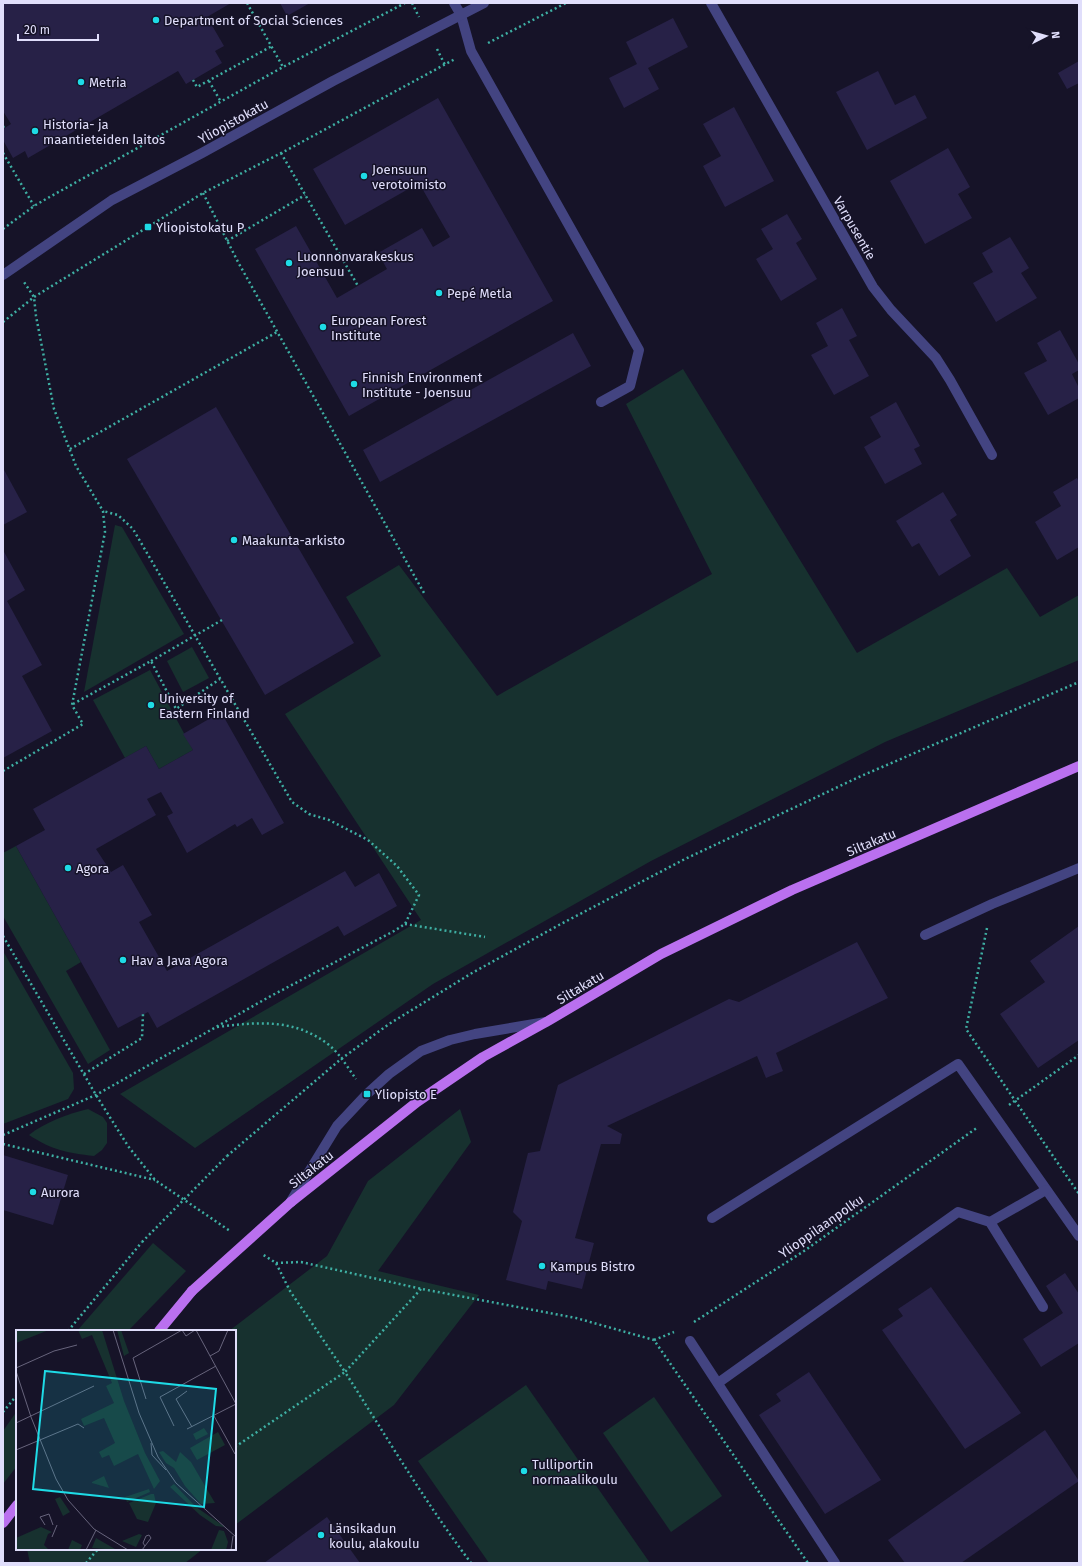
<svg xmlns="http://www.w3.org/2000/svg" width="1082" height="1566" viewBox="0 0 1082 1566" font-family="'Fira Sans',sans-serif">
<style>
.green{fill:#17312f}
.building{fill:#272147}
.lines{fill:none;stroke-linecap:round;stroke-linejoin:round}
.path{stroke:#3eafa3;stroke-width:2.5;stroke-dasharray:2 3;stroke-linecap:butt}
.minor{stroke:#434481;stroke-width:10}
.major{stroke:#ba70ef;stroke-width:10}
.path-bridge{stroke:#3eafa3;stroke-width:2.5;stroke-dasharray:2 3;stroke-linecap:butt}
.major-bridge{stroke:#ba70ef;stroke-width:10}
.poi-dot{fill:#1edbe6;stroke:#161328;stroke-width:1.5}
.labels{text-anchor:middle;stroke-width:3;stroke-linejoin:round;paint-order:stroke}
.poi-label{font-size:13px;fill:#e0defb;stroke:#161328;text-anchor:start}
.street-label{font-size:13px;fill:#e0defb;stroke:#161328}
.inset-road{fill:none;stroke:#67647c;stroke-width:1}
.view{fill:#1edbe6;fill-opacity:0.15;stroke:#1edbe6;stroke-width:2}
.inset-edge{fill:none;stroke:#e0defb;stroke-width:2}
</style>
<rect width="100%" height="100%" fill="#161328"/>
<g class="green">
<path d="M683,369L857,653L1007,568L1040,617L1079,595V660L885,742L651,861L433,984L195,1148L120,1094L421,920L285,714L381,656L346,597L399,565L497,696L712,574L626,404Z"/>
<path d="M115,525L122,527L184,634L84,692Z"/>
<path d="M192,647L209,678L183,692L167,661Z"/>
<path d="M150,670L193,750L159,769L146,746L125,758L93,700Z"/>
<path d="M16,846L81,962L66,971L110,1050L88,1064L3,916V853Z"/>
<path d="M3,951L73,1073L74,1089L68,1099L3,1124Z"/>
<path d="M88,1109L103,1117L107,1123V1143L102,1150L94,1156C67,1153 52,1150 29,1135C45,1122 68,1114 88,1109Z"/>
<path d="M460,1109L471,1142L378,1271L479,1295L394,1405L235,1525V1331H229L327,1256L368,1181Z"/>
<path d="M153,1243L186,1271L128,1331H77Z"/>
<path d="M526,1385L650,1563H489L418,1461Z"/>
<path d="M654,1397L722,1496L671,1532L603,1433Z"/>
<path d="M17,1411V1466L3,1484V1431Z"/>
<path d="M27,1549H203L185,1563H30Z"/>
</g>
<g class="building">
<path d="M3,3H231L207,17L224,46L215,51L222,63L186,84L178,71L28,158L25,151L13,158L3,140V129L11,124L3,111Z"/>
<path d="M280,3H310L287,16Z"/>
<path d="M673,18L688,47L648,68L659,89L624,108L609,78L637,64L626,42Z"/>
<path d="M1079,61V83L1067,89L1058,73Z"/>
<path d="M878,71L895,105L915,95L927,118L867,150L836,92Z"/>
<path d="M438,98L553,301L349,416L255,249L296,226L337,298L387,269L378,253L422,228L433,247L450,237L419,183L345,225L313,169Z"/>
<path d="M734,107L774,181L725,207L703,166L721,156L703,124Z"/>
<path d="M948,148L970,187L958,194L972,218L925,244L890,181Z"/>
<path d="M787,214L802,239L796,243L817,279L781,301L756,259L773,249L761,229Z"/>
<path d="M1010,237L1029,268L1021,273L1037,298L996,322L973,283L993,272L982,253Z"/>
<path d="M842,308L857,336L849,340L869,376L834,395L811,355L828,346L816,323Z"/>
<path d="M1060,330L1079,364V370L1072,374L1079,388V398L1048,415L1024,373L1047,361L1037,343Z"/>
<path d="M573,333L591,366L380,482L363,450Z"/>
<path d="M896,402L920,446L914,449L922,464L885,484L864,447L881,437L870,417Z"/>
<path d="M216,407L354,643L265,695L127,459Z"/>
<path d="M3,468L27,512L3,525Z"/>
<path d="M1077,478L1079,482V547L1057,560L1035,522L1061,506L1053,492Z"/>
<path d="M943,492L957,515L950,520L971,556L939,576L919,543L912,547L896,521Z"/>
<path d="M3,550L25,590L7,601L42,665L22,676L52,731L3,758Z"/>
<path d="M221,712L284,823L262,835L252,818L237,827L235,824L187,853L167,816L173,813L161,792L147,799L156,815L96,849L111,872L123,865L152,915L139,922L167,971L345,871L355,887L379,873L397,906L344,936L338,926L157,1028L148,1012L118,1028L16,846L45,830L33,809L146,746L159,769L193,750L183,734Z"/>
<path d="M1079,926V1040L1038,1068L1000,1014L1045,982L1030,961Z"/>
<path d="M857,942L888,998L776,1053L783,1071L766,1078L757,1056L607,1126L622,1134L620,1144H601L575,1238L594,1243L582,1289L548,1281L546,1290L506,1280L522,1221L513,1212L528,1153L540,1151L558,1085L729,999L739,1002Z"/>
<path d="M3,1155L68,1175L53,1225L3,1210Z"/>
<path d="M1065,1273L1079,1294V1343L1041,1367L1023,1339L1063,1313L1046,1286Z"/>
<path d="M931,1287L1021,1413L965,1449L882,1330L903,1316L898,1309Z"/>
<path d="M809,1372L881,1480L825,1514L759,1415L781,1401L776,1394Z"/>
<path d="M1045,1430L1079,1481L961,1563H905L888,1540Z"/>
<path d="M327,1517L360,1563H264Z"/>
</g>
<g class="lines">
<g class="path">
<path d="M247,3L283,67"/>
<path d="M412,3L419,17"/>
<path d="M488,43L566,3"/>
<path d="M437,49L445,65"/>
<path d="M193,80L197,87L272,46"/>
<path d="M209,81L221,102"/>
<path d="M3,126L4,128"/>
<path d="M3,153L34,206"/>
<path d="M281,153L358,286"/>
<path d="M203,193L238,262L424,593"/>
<path d="M3,229L34,206L46,199L283,67L405,3"/>
<path d="M227,241L305,195"/>
<path d="M3,322L34,297L203,193L287,150L455,59"/>
<path d="M70,449L277,332"/>
<path d="M151,661L222,620"/>
<path d="M73,704L151,661L176,709L220,679"/>
<path d="M3,771L83,724L72,705L105,532L103,511L76,466L54,409L36,316L34,297L24,282"/>
<path d="M405,924L485,937"/>
<path d="M987,928L966,1029L1079,1194"/>
<path d="M3,936L96,1095L128,1146L155,1180L230,1231"/>
<path d="M217,1027C257,1022 295,1018 329,1045C340,1054 348,1068 356,1079"/>
<path d="M84,1074L142,1038L143,1014"/>
<path d="M1009,1105L1079,1055"/>
<path d="M3,1135L96,1095L269,997L394,931L405,924L419,895L397,866L368,840L329,820L309,814L292,802L133,529L118,515L103,511"/>
<path d="M3,1144L155,1180"/>
<path d="M227,1156L341,1059L389,1024L472,973L559,925L685,859L859,777L1079,682"/>
<path d="M276,1263L301,1262L422,1289L576,1318L654,1340L808,1563"/>
<path d="M421,1289L345,1372C386,1436 425,1502 471,1563"/>
<path d="M694,1322L804,1251L978,1127"/>
<path d="M68,1331L142,1242"/>
<path d="M654,1340L674,1332"/>
<path d="M3,1412L17,1395"/>
<path d="M235,1447L345,1372L290,1291L276,1263L262,1254"/>
<path d="M86,1563L98,1549"/>
</g>
<g class="minor">
<path d="M454,3L461,15L471,51L639,350L630,386L601,402"/>
<path d="M711,3L873,287L891,310L936,358L950,380L992,455"/>
<path d="M3,275L112,200L202,153L333,81L484,3"/>
<path d="M925,935L992,904L1079,868"/>
<path d="M291,1201L337,1126L367,1094L389,1074L421,1051L450,1040L475,1034L546,1022"/>
<path d="M712,1218L958,1064L1079,1236"/>
<path d="M990,1222L1046,1190"/>
<path d="M690,1341L835,1563"/>
<path d="M718,1383L958,1212L990,1222L1043,1307"/>
</g>
<g class="major">
<path d="M291,1202L417,1102L483,1057L548,1021L661,954L792,890L1079,766"/>
<path d="M159,1331L192,1291"/>
<path d="M3,1523L17,1505"/>
</g>
<path class="path-bridge" d="M142,1242L227,1156"/>
<path class="major-bridge" d="M192,1291L291,1202"/>
</g>
<g class="poi-dot">
<circle cx="156" cy="20" r="4"/>
<circle cx="81" cy="82" r="4"/>
<circle cx="35" cy="131" r="4"/>
<circle cx="364" cy="176" r="4"/>
<rect x="144" y="223" width="8" height="8" rx="2"/>
<circle cx="289" cy="263" r="4"/>
<circle cx="439" cy="293" r="4"/>
<circle cx="323" cy="327" r="4"/>
<circle cx="354" cy="384" r="4"/>
<circle cx="234" cy="540" r="4"/>
<circle cx="151" cy="705" r="4"/>
<circle cx="68" cy="868" r="4"/>
<circle cx="123" cy="960" r="4"/>
<rect x="363" y="1090" width="8" height="8" rx="2"/>
<circle cx="33" cy="1192" r="4"/>
<circle cx="542" cy="1266" r="4"/>
<circle cx="524" cy="1471" r="4"/>
<circle cx="321" cy="1535" r="4"/>
</g>
<g class="labels">
<g class="poi-label">
<text x="164" y="25">Department of Social Sciences</text>
<text x="89" y="87">Metria</text>
<text x="43" y="129">Historia- ja<tspan x="43" dy="15">maantieteiden laitos</tspan></text>
<text x="372" y="174">Joensuun<tspan x="372" dy="15">verotoimisto</tspan></text>
<text x="156" y="232">Yliopistokatu P</text>
<text x="297" y="261">Luonnonvarakeskus<tspan x="297" dy="15">Joensuu</tspan></text>
<text x="447" y="298">Pepé Metla</text>
<text x="331" y="325">European Forest<tspan x="331" dy="15">Institute</tspan></text>
<text x="362" y="382">Finnish Environment<tspan x="362" dy="15">Institute - Joensuu</tspan></text>
<text x="242" y="545">Maakunta-arkisto</text>
<text x="159" y="703">University of<tspan x="159" dy="15">Eastern Finland</tspan></text>
<text x="76" y="873">Agora</text>
<text x="131" y="965">Hav a Java Agora</text>
<text x="375" y="1099">Yliopisto E</text>
<text x="41" y="1197">Aurora</text>
<text x="550" y="1271">Kampus Bistro</text>
<text x="532" y="1469">Tulliportin<tspan x="532" dy="15">normaalikoulu</tspan></text>
<text x="329" y="1533">Länsikadun<tspan x="329" dy="15">koulu, alakoulu</tspan></text>
</g>
<g class="street-label">
<text transform="translate(233 121) rotate(-29)" y="5">Yliopistokatu</text>
<text transform="translate(855 228) rotate(60)" y="5">Varpusentie</text>
<text transform="translate(871 842) rotate(-23)" y="5">Siltakatu</text>
<text transform="translate(580 987) rotate(-31)" y="5">Siltakatu</text>
<text transform="translate(311 1169) rotate(-38)" y="5">Siltakatu</text>
<text transform="translate(821 1226) rotate(-35)" y="5">Ylioppilaanpolku</text>
</g>
</g>
<g transform="translate(16 1330)">
<rect width="220" height="220" fill="#161328"/>
<path d="M0,0H33L0,13ZM62,0H86L108,71L129,123L144,151L138,159L122,124L98,136L93,125L86,128L83,122L99,113L88,88L68,96L65,89L98,73L90,56L96,53L76,5L66,9ZM101,0H105L113,23L108,26ZM188,98L192,104L180,110L177,104ZM202,102L209,115L181,130L174,118ZM147,121L160,132L164,122L175,132L199,173L185,174L169,156L158,138L150,133L143,122ZM88,146L93,158L76,153V152ZM158,154L180,177L209,197L200,196L184,185L154,157ZM133,159L134,162L111,172L109,167ZM135,164H138L140,173L132,192L121,189L113,173ZM44,167L54,182L47,186L39,169ZM25,197L36,202L32,204L28,215L33,220H0V208ZM203,200L208,201L212,212L210,220H195ZM123,204L126,205L120,217L106,211ZM80,208L99,219L102,220L76,218ZM56,210L66,215L64,220H52Z" fill="#17312f"/>
<path class="inset-road" d="M97,0L123,83L142,127L160,153L220,207M180,0L220,74M194,26L203,21L212,0M0,38L38,21L61,15M0,41L15,87L40,149L52,170L78,199L112,220M171,61L160,69L176,97M130,69L117,28L166,0L170,6L179,0M198,86L219,124M0,93L78,56M158,96L144,67L200,36M171,99L220,74M135,113L136,125L150,140M0,120L62,94L68,98M29,195L24,187L33,184L37,195M36,207L41,195M70,220L80,200M126,220L135,208L133,205L130,206L127,213L129,216M215,220L217,206"/>
<path class="view" d="M29,41L200,59L188,177L17,159Z"/>
<rect width="220" height="220" class="inset-edge"/>
</g>
<rect width="1082" height="1566" fill="none" stroke="#e0defb" stroke-width="8"/>
<g transform="translate(1046 36) rotate(84)" stroke="#161328" stroke-width="3" paint-order="stroke">
<path d="M0-3L7 15L0 10L-7 15Z" fill="#e0defb"/>
<text y="-6" font-size="11" font-weight="bold" text-anchor="middle" fill="#e0defb">N</text>
</g>
<path d="M18 34v6h80v-6" fill="none" stroke="#e0defb" stroke-width="2"/>
<text x="24" y="34" font-size="12" fill="#e0defb" stroke="#161328" stroke-width="3" paint-order="stroke">20 m</text>
</svg>
